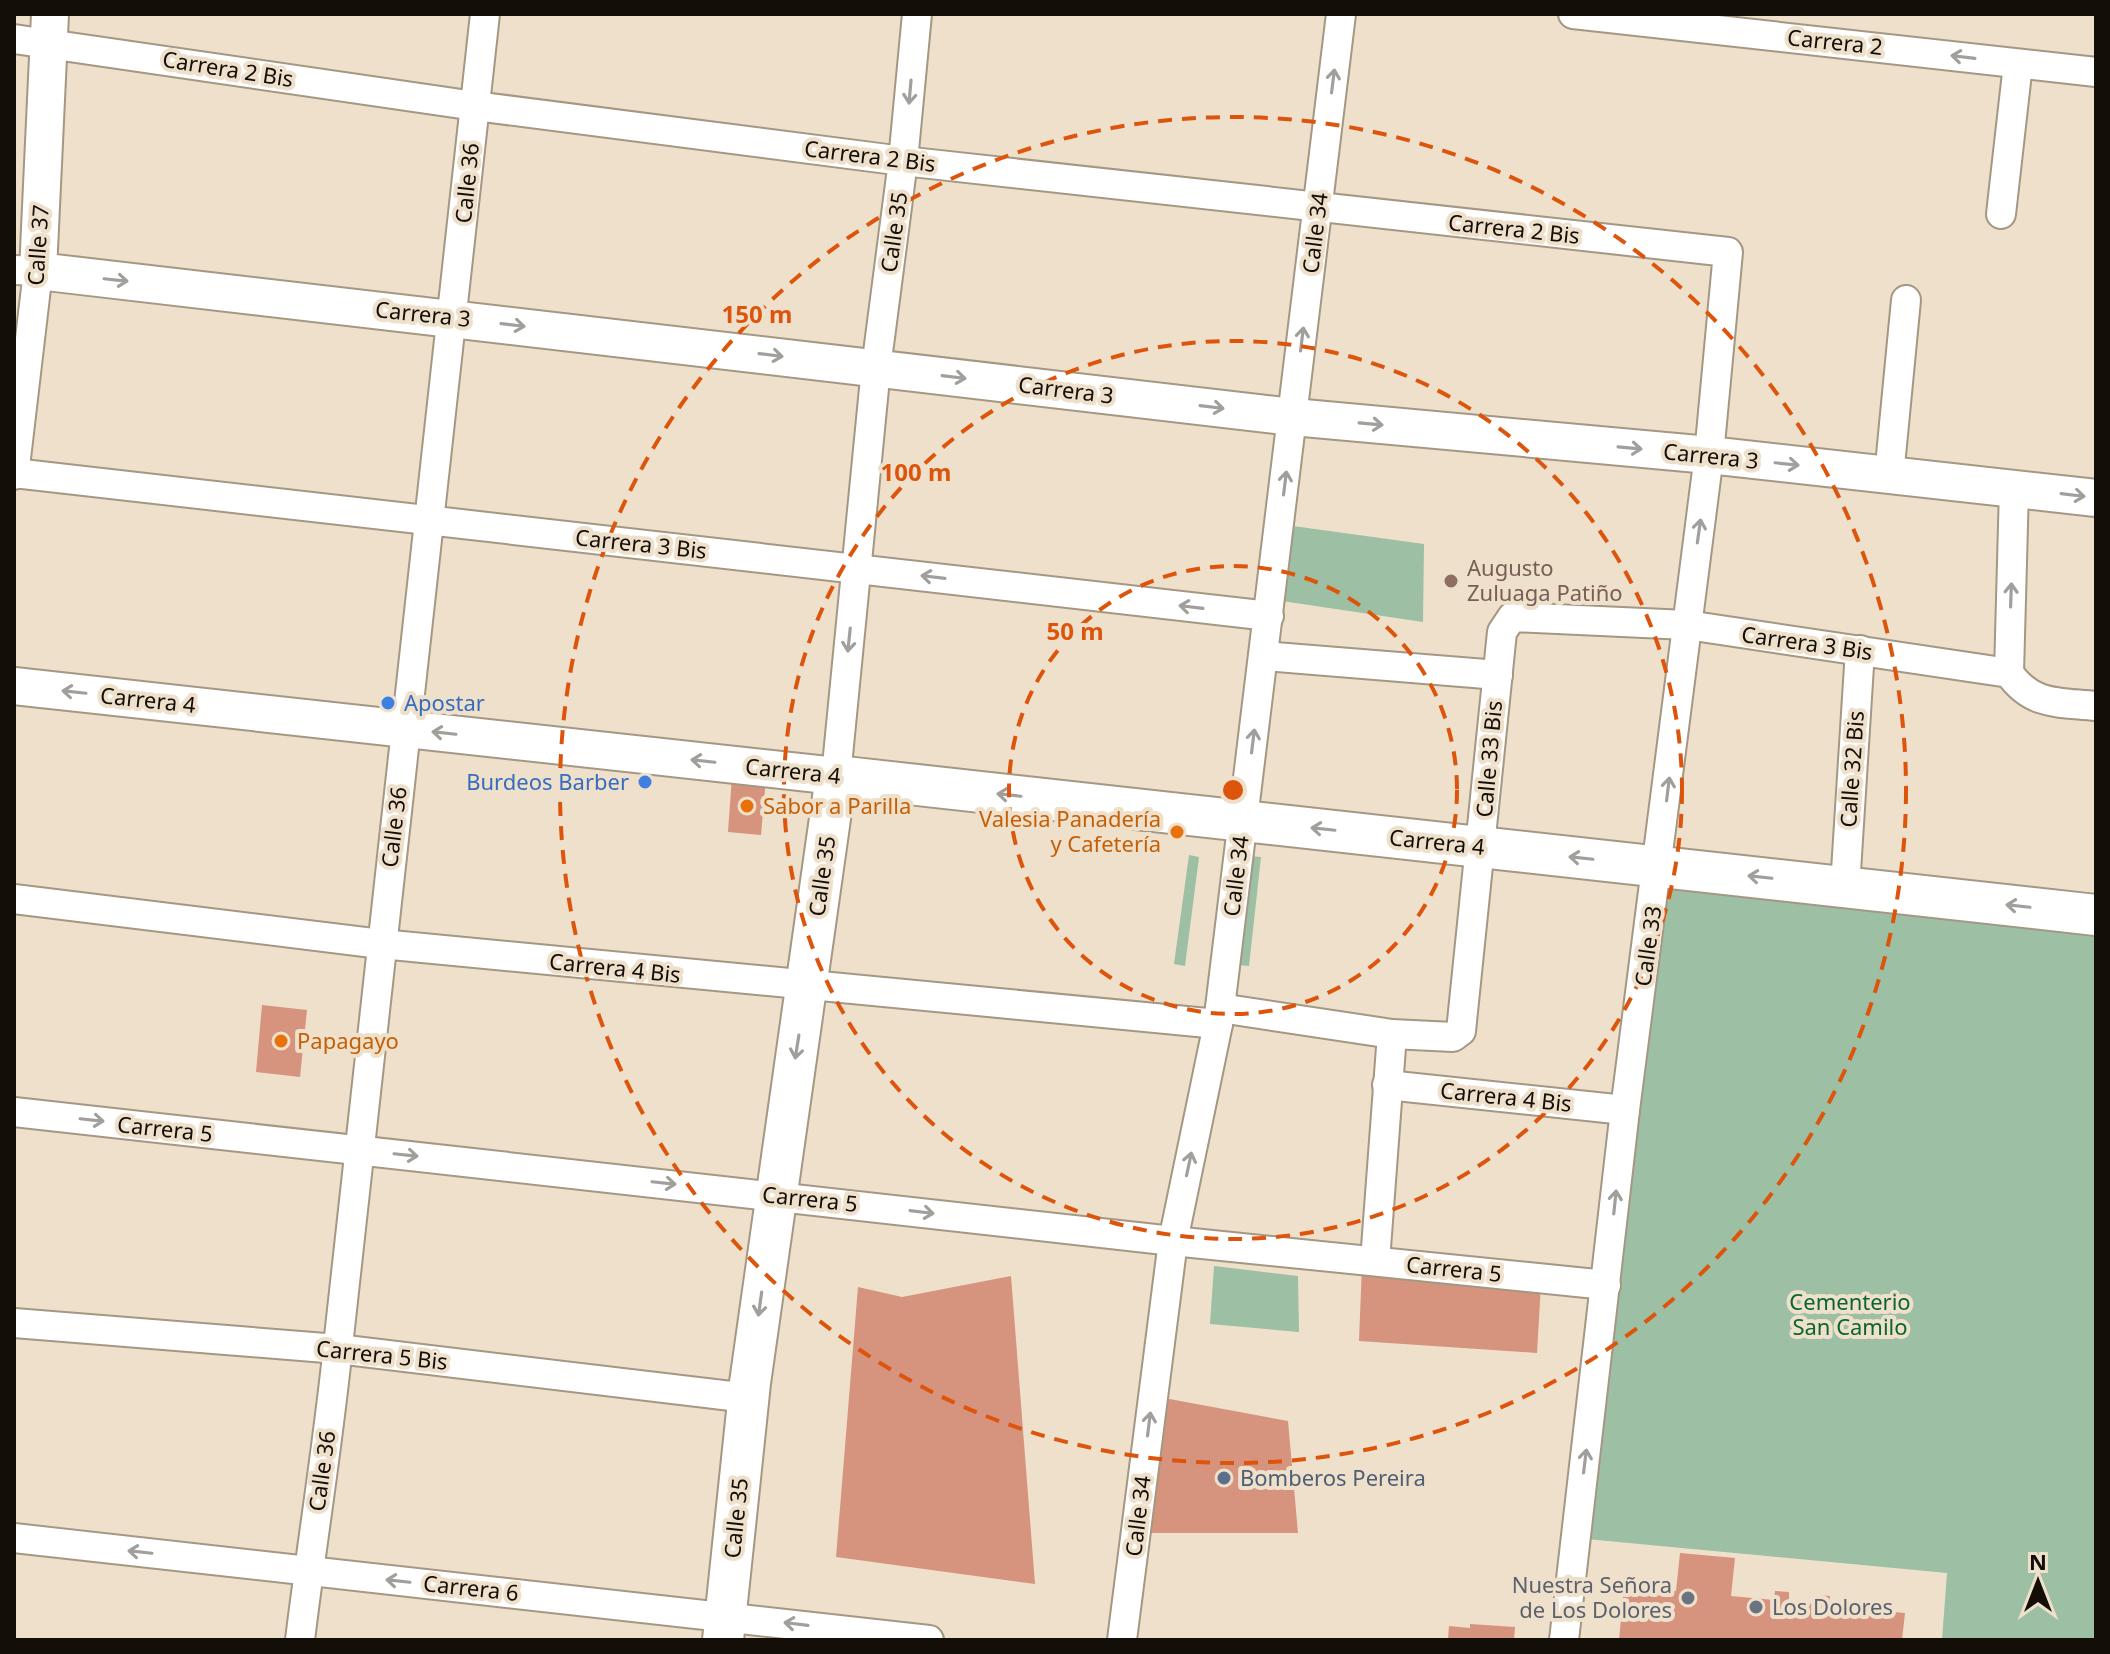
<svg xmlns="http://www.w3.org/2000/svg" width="2110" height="1654" viewBox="0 0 2110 1654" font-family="'Noto Sans',sans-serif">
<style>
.green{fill:#9dbfa4}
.building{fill:#d6937d}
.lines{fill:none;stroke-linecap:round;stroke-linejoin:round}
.minor-casing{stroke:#a49783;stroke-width:32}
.tertiary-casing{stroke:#a49783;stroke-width:40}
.secondary-casing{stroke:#a49783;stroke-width:44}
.minor{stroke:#fff;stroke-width:28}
.tertiary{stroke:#fff;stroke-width:36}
.secondary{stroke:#fff;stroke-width:40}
.oneway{stroke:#a19f9c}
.ring{fill:none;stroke:#dd550c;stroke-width:4;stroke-dasharray:14 10}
.education-dot{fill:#8d6e63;stroke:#eee0ca;stroke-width:3}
.shop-dot{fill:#3f7fe0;stroke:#eee0ca;stroke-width:3}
.food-dot{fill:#e8710a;stroke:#eee0ca;stroke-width:3}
.service-dot{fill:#5c6f8a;stroke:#eee0ca;stroke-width:3}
.worship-dot{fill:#6b7280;stroke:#eee0ca;stroke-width:3}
.labels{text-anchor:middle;stroke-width:8;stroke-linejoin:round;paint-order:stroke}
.street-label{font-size:22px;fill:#130e07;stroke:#eee0ca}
.education-label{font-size:22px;fill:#785e54;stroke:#eee0ca;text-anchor:start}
.shop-label{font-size:22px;fill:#366cbe;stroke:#eee0ca;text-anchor:start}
.food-label{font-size:22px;fill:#c56008;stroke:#eee0ca;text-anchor:start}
.park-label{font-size:22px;fill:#096630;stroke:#eee0ca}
.service-label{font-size:22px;fill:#4e5e75;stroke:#eee0ca;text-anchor:start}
.worship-label{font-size:22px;fill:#5b616d;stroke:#eee0ca;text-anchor:end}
.centre{fill:#dd550c;stroke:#eee0ca;stroke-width:4}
.ring-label{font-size:24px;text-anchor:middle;font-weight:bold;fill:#dd550c;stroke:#eee0ca;stroke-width:8;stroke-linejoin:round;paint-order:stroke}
</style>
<rect width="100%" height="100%" fill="#eee0ca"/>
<g class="green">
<path d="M1293,526L1424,544L1423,622L1282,601Z"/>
<path d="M1189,855L1199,857L1185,966L1174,964Z"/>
<path d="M1250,856L1261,857L1249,966L1238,965Z"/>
<path d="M1659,866L2096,915V1640H1942L1947,1573L1576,1538Z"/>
<path d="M1214,1266L1298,1276L1299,1332L1210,1324Z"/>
</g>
<g class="building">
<path d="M732,776L766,779L761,835L728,832Z"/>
<path d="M840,784L877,787L875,808L839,805Z"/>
<path d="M262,1005L307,1010L300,1077L256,1072Z"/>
<path d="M1362,1265L1541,1284L1537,1353L1359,1341Z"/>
<path d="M1011,1276L1035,1584L836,1557L858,1287L902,1297Z"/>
<path d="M1164,1398L1288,1421L1298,1533H1149Z"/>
<path d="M1680,1553L1735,1558L1731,1596L1774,1600L1775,1591L1789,1592V1602L1814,1604L1815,1595L1830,1596L1829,1606L1857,1608L1858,1600L1873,1602L1872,1610L1905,1613L1902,1640H1619L1624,1587L1676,1591Z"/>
<path d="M1470,1624L1515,1627L1514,1640L1448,1639L1449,1626L1470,1628Z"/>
</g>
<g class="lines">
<defs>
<g id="minor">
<path d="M1573,14L2096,72"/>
<path d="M14,39L475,106L903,161L1728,252L1709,455L1625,1110L1564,1640"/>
<path d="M2001,214L2018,64"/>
<path d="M14,270L38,271L14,475"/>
<path d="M14,473L1269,616"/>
<path d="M1889,476L1906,300"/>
<path d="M1263,656L1498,675"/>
<path d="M2009,673L2014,488"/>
<path d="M836,776L876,368L903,161L917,14"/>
<path d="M1845,887L1860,650"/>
<path d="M14,899L381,944L1218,1024"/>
<path d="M1220,1008L1392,1034L1453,1037L1461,1031L1502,632L1512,617L1687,625L2009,673C2032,706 2058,702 2096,706"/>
<path d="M1387,1085L1625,1110"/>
<path d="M14,1112L1173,1241L1606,1285"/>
<path d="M1375,1261L1392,1034"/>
<path d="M14,1323L338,1349L748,1398"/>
<path d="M14,1538L929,1640"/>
<path d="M300,1640C312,1542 328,1444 338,1346C386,902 435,458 485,14"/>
<path d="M1122,1640L1173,1241L1218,1024L1341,14"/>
</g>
<g id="tertiary">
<path d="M50,14L38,271L1293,417L1709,455L2096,498"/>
<path d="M14,686L836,776"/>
</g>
<path id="secondary" d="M723,1640L750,1383L836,776L2096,915"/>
</defs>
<use href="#minor" class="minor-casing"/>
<use href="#tertiary" class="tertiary-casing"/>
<use href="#secondary" class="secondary-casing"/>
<use href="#minor" class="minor"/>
<use href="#tertiary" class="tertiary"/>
<use href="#secondary" class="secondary"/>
</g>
<defs><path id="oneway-shaft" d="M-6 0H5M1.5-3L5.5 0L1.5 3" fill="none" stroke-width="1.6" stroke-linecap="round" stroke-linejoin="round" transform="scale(2)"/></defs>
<g class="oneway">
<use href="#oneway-shaft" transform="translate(1963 57) rotate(-173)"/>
<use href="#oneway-shaft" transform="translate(1333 81) rotate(-83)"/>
<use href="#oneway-shaft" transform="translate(910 92) rotate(95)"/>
<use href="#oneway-shaft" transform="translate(116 280) rotate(6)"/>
<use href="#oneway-shaft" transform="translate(513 325) rotate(7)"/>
<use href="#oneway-shaft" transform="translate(1302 339) rotate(-83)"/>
<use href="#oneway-shaft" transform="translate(771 355) rotate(7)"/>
<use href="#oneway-shaft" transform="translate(954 377) rotate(7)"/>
<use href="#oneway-shaft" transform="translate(1212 407) rotate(7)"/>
<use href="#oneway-shaft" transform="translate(1371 424) rotate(5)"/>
<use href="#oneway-shaft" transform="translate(1630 448) rotate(5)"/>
<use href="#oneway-shaft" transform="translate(1787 464) rotate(6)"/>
<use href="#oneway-shaft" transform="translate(1285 483) rotate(-83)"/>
<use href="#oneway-shaft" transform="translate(2073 495) rotate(7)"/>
<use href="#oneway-shaft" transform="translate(1699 531) rotate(-82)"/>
<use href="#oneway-shaft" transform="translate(933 577) rotate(-173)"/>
<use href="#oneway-shaft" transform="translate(2011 595) rotate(-88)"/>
<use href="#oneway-shaft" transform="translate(1191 607) rotate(-173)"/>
<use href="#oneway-shaft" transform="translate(849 640) rotate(96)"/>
<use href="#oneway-shaft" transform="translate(74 692) rotate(-174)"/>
<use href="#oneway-shaft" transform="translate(444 733) rotate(-174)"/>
<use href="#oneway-shaft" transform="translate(1253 741) rotate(-83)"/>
<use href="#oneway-shaft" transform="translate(703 761) rotate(-174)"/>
<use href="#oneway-shaft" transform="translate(1668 789) rotate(-83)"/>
<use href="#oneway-shaft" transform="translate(1009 795) rotate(-174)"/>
<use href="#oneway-shaft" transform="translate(1323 829) rotate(-174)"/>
<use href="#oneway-shaft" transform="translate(1581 858) rotate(-174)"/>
<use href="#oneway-shaft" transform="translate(1760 877) rotate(-174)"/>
<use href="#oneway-shaft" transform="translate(2018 906) rotate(-174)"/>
<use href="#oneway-shaft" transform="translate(797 1047) rotate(99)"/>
<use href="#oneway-shaft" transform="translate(92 1120) rotate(6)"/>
<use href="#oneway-shaft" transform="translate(406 1155) rotate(6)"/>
<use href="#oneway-shaft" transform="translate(1189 1164) rotate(-78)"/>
<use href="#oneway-shaft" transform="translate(664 1183) rotate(6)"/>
<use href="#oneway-shaft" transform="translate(1615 1202) rotate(-84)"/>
<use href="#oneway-shaft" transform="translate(922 1212) rotate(7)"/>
<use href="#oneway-shaft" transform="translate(760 1304) rotate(98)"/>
<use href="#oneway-shaft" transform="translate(1149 1424) rotate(-83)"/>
<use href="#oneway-shaft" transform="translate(1585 1461) rotate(-83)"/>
<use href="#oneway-shaft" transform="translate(140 1552) rotate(-174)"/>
<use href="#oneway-shaft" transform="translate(398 1581) rotate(-174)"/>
<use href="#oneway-shaft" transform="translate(796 1624) rotate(-173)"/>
</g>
<g class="ring">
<circle cx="1233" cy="790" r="224"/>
<circle cx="1233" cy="790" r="449"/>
<circle cx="1233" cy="790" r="673"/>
</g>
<circle class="education-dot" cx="1451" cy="581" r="8"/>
<g class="shop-dot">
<circle cx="388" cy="703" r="8"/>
<circle cx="645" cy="782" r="8"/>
</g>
<g class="food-dot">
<circle cx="747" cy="806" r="8"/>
<circle cx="1177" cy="832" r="8"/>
<circle cx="281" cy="1041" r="8"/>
</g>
<circle class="service-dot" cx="1224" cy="1478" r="8"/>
<g class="worship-dot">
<circle cx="1688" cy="1598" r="8"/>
<circle cx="1756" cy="1607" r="8"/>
</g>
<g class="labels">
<g class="street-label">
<text transform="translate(1835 42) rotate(6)" y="8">Carrera 2</text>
<text transform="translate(228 69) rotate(9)" y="8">Carrera 2 Bis</text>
<text transform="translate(870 156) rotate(7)" y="8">Carrera 2 Bis</text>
<text transform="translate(467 183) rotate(-84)" y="8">Calle 36</text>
<text transform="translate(1514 229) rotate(6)" y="8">Carrera 2 Bis</text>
<text transform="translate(894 232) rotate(-82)" y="8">Calle 35</text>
<text transform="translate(1315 233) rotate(-83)" y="8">Calle 34</text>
<text transform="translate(38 245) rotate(-86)" y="8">Calle 37</text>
<text transform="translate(423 314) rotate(6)" y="8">Carrera 3</text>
<text transform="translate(1066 390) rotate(7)" y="8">Carrera 3</text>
<text transform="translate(1711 456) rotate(6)" y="8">Carrera 3</text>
<text transform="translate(641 544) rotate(6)" y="8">Carrera 3 Bis</text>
<text transform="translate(1807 643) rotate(8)" y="8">Carrera 3 Bis</text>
<text transform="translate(148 700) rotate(6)" y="8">Carrera 4</text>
<text transform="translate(1489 759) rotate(-85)" y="8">Calle 33 Bis</text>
<text transform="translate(1852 769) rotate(-86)" y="8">Calle 32 Bis</text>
<text transform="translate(793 771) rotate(6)" y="8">Carrera 4</text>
<text transform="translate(394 827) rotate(-83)" y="8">Calle 36</text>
<text transform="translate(1437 842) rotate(6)" y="8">Carrera 4</text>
<text transform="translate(822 876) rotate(-82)" y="8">Calle 35</text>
<text transform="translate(1236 876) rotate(-83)" y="8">Calle 34</text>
<text transform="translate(1648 946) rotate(-82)" y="8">Calle 33</text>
<text transform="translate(615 968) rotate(6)" y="8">Carrera 4 Bis</text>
<text transform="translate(1506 1097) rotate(6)" y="8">Carrera 4 Bis</text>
<text transform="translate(165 1129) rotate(6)" y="8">Carrera 5</text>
<text transform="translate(810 1199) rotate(6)" y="8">Carrera 5</text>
<text transform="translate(1454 1269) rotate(6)" y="8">Carrera 5</text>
<text transform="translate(382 1355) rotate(6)" y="8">Carrera 5 Bis</text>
<text transform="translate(322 1471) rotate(-82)" y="8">Calle 36</text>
<text transform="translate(1138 1516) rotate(-83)" y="8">Calle 34</text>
<text transform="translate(736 1518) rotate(-84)" y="8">Calle 35</text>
<text transform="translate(471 1588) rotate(6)" y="8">Carrera 6</text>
</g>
<g class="education-label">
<text x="1467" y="576">Augusto<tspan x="1467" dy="25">Zuluaga Patiño</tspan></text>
</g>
<g class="shop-label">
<text x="404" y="711">Apostar</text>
<text x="629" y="790" text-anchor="end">Burdeos Barber</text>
</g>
<g class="food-label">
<text x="763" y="814">Sabor a Parilla</text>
<text x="1161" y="827" text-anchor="end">Valesia Panadería<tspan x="1161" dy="25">y Cafetería</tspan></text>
<text x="297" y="1049">Papagayo</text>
</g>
<g class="park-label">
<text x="1850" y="1310">Cementerio<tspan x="1850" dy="25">San Camilo</tspan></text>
</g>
<g class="service-label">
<text x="1240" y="1486">Bomberos Pereira</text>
</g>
<g class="worship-label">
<text x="1672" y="1593">Nuestra Señora<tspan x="1672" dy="25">de Los Dolores</tspan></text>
<text x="1772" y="1615" text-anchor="start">Los Dolores</text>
</g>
</g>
<circle cx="1233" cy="790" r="12" class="centre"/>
<g class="ring-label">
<text x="757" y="323">150 m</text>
<text x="916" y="481">100 m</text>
<text x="1075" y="640">50 m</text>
</g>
<rect width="2110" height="1654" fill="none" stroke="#130e07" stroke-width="32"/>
<g transform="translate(2038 1582)" stroke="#eee0ca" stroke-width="6" paint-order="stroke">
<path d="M0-6L14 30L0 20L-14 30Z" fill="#130e07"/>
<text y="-12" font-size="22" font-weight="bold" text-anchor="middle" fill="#130e07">N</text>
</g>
</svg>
